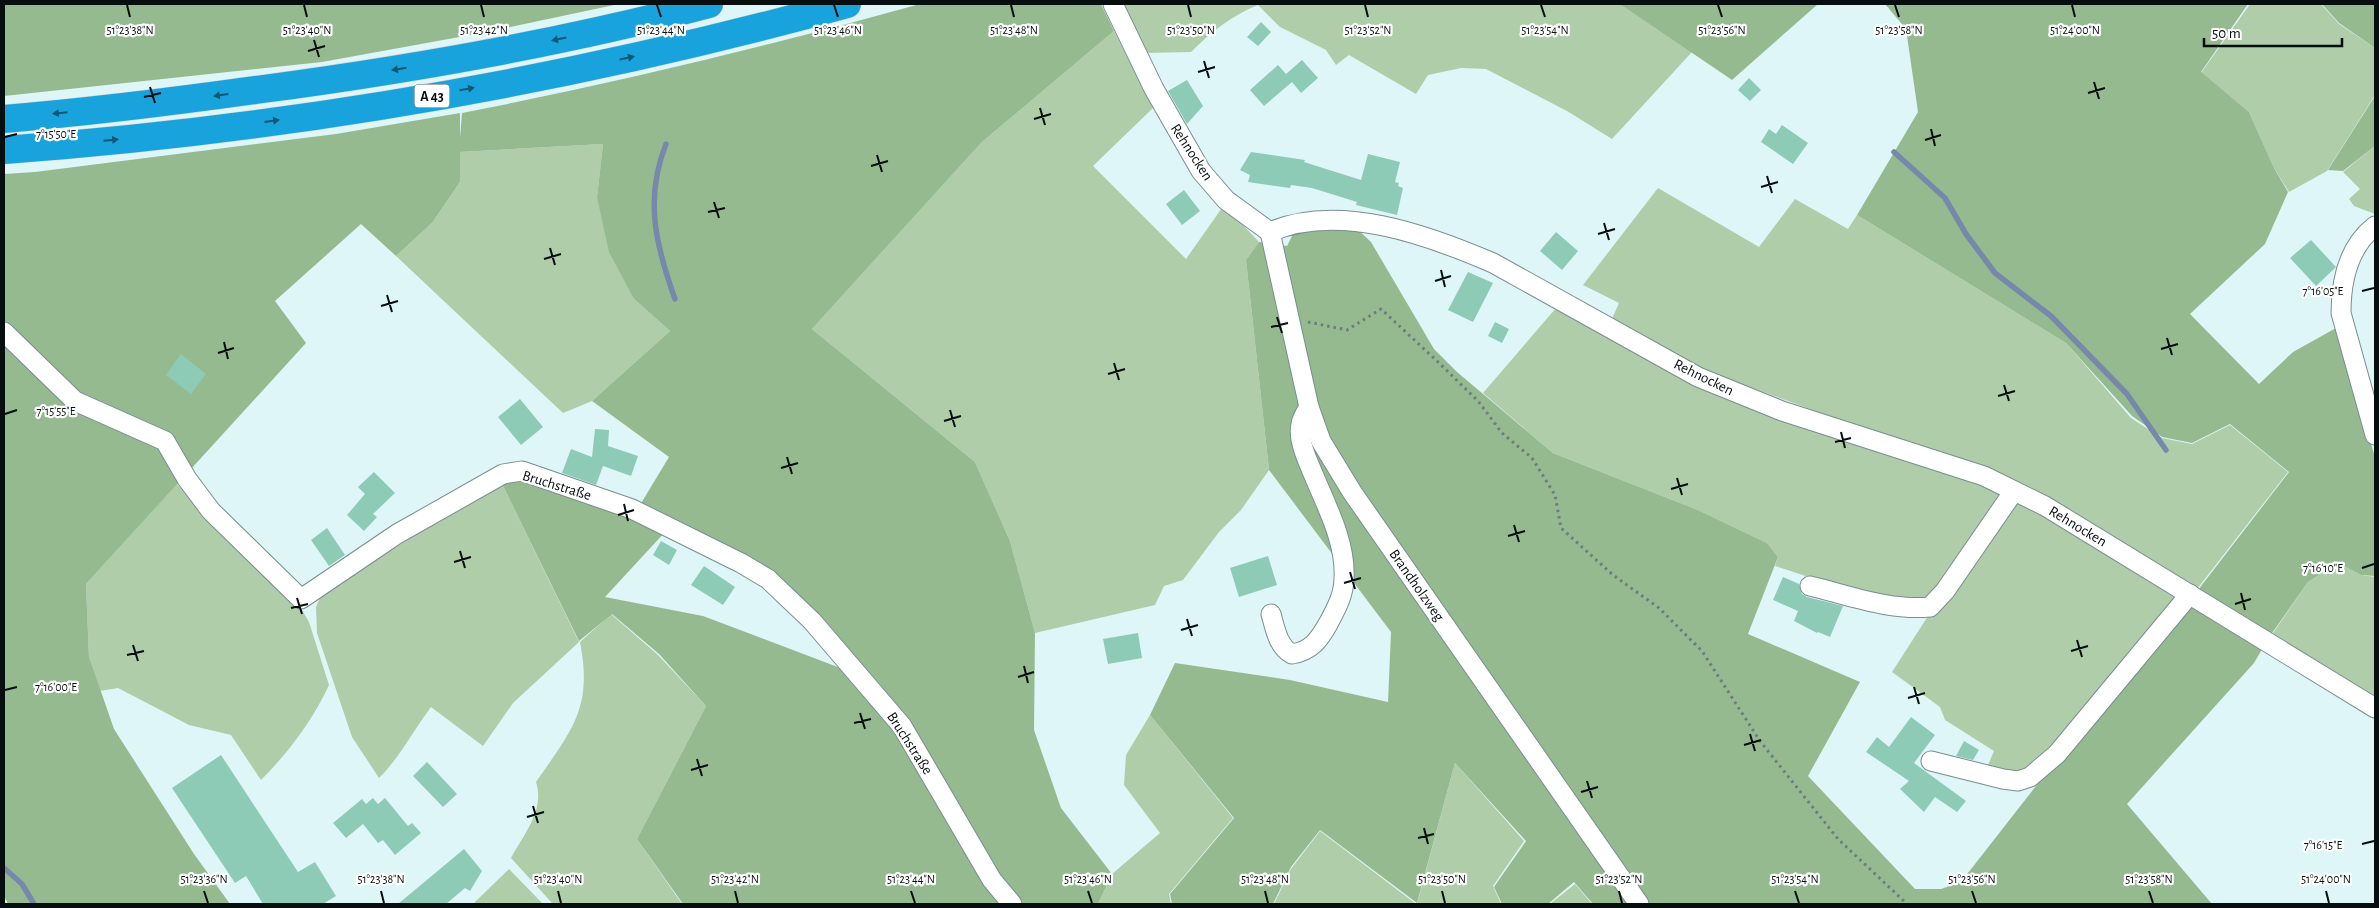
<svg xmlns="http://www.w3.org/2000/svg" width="2379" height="908" viewBox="0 0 2379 908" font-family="'Alegreya Sans',sans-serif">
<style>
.green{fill:#afcda9}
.forest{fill:#96ba90}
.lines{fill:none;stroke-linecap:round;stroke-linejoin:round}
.stream{stroke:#7789aa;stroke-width:5.5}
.building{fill:#8dcbb7}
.minor-casing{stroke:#788e8f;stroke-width:21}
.highway-casing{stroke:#d2d4d4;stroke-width:29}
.path{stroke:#6d7c7d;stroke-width:3;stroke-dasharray:2.5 4;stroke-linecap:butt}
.minor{stroke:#fff;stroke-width:19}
.highway{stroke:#18a3dc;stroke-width:28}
.oneway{fill:#105876}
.ticks{fill:none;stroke:#070e0f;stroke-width:2}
.labels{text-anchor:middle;stroke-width:4.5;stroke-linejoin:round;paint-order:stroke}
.shield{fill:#fff;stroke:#515657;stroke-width:1}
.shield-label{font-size:14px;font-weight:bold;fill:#070e0f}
.street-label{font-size:15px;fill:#070e0f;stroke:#fff}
.ticks-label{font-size:12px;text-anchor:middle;fill:#070e0f;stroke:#fff;stroke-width:4.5;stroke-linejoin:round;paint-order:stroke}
</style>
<rect width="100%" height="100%" fill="#dff6f8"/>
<g class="green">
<path d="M1128,4H1621L1692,52L1612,139L1567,111L1486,69L1461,68L1428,75L1416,94L1349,55L1336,65L1326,50L1280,27L1258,5C1231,16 1211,32 1191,52L1144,53L1124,6Z"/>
<path d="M2250,4H2321L2339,24L2375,48V95L2327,171L2289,192L2274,168L2249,112L2201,73Z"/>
<path d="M1114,31L1154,107L1093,166L1186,259L1224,205L1259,242L1246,260L1269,470L1241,510L1219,532L1183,580L1164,586L1155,605L1035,633L1010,541L975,462L812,329L982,142Z"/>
<path d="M603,144L597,197L634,299L670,331L592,401L563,413L396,256L432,223L460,182V152Z"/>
<path d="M2375,146V214L2354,206L2349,199L2360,189L2343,172Z"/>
<path d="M1658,188L1759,247L1795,199L1848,229L1857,215L2066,343L2131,418L2162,438L2192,444L2230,425L2288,472L2197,589L2104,531L2022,487L1704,370L1611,321L1619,303L1583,285Z"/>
<path d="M1556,308L1750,408L1931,463L2002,494L1929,599C1878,604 1823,581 1775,566L1778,557L1767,543L1698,510L1553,453L1483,393Z"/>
<path d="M501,482L579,642L513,703L483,746L431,707C413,731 400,757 379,778L352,737L317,633L316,607L322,593Z"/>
<path d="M177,484L255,565L298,603L309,622L329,685C313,720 288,753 261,780L231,735L189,725L118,688L100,691L89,657L86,584Z"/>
<path d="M2017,497L2173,593L2174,600L2064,735L2028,771L1985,772L1994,751L1945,720L1940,707L1892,672L1930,613Z"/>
<path d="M2338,563L2361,575L2375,577V701L2271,636L2308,582Z"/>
<path d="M611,614L658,655L706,706L637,839L682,904H553L511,858C524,834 545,810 536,782C572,730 593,708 580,642Z"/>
<path d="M1150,715L1233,818L1169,894L1171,904H1098L1112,874L1160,833L1124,785L1126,755Z"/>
<path d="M1455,763L1524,841L1493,886L1501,904H1417Z"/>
<path d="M1320,831L1416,904H1274L1291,869Z"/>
<path d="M509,869L543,904H473Z"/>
<path d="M1575,884L1592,904H1550Z"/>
</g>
<g class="forest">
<path d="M4,4H619L487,32L322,62L4,96Z"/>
<path d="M920,4H1101L1114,31L982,142L812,329L975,462L1010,541L1035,633L1034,730L1061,808L1112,874L1098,904H1019L986,864L893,704L779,578L640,505L669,457L592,401L670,331L634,299L609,252L597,197L603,144L460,152V182L432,223L396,256L361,224L275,301L306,343L86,584L89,657L114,729L194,854L230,904H8L4,896V174L35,172L336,134L460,113V138L462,113C616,83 769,46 920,4Z"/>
<path d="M1620,4H1818L1732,80Z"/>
<path d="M1885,4H2248L2201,72L2249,112L2274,168L2288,192L2265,244L2190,314L2259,384L2293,352L2336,328L2375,457V576L2361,575L2338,563L2308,582L2270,636L2198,590L2289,472L2230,424L2192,443L2162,437L2132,416L2066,343L1857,215L1918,112L1906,29Z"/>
<path d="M2322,4H2375V48L2339,23Z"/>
<path d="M2375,96V146L2343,171L2328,170Z"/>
<path d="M1327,224L1355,227L1371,242L1434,349L1457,372L1553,453L1698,510L1767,543L1778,557L1748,634L1860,682L1808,776L1915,889H1941L1961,882L2068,745L2193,599L2264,646L2254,663L2127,804L2212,904H1593L1574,882L1548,904H1502L1494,887L1526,841L1455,763L1417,903L1320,830L1291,867L1273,904H1172L1170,894L1234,818L1150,715L1175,663L1290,680L1388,702L1391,632L1269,470L1246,260L1259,242L1287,246L1293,234Z"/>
<path d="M515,477L666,531L605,597L703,616L843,669L893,724L1004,904H683L637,839L706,706L659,654L612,614L579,641L501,482Z"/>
</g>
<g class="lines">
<g class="stream">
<path d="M666,144C644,199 656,246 675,299"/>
<path d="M1894,152L1945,198L1966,234L1995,273L2051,316L2127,394L2166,450"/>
<path d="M4,868L22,884L34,904"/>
</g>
</g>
<g class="building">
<path d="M1261,22L1271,32L1258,46L1247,37Z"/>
<path d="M1302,60L1318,78L1301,93L1292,82L1264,106L1250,90L1278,65L1286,74Z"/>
<path d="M1749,78L1761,90L1750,101L1738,90Z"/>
<path d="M1187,80L1203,106L1187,124L1168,91Z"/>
<path d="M1782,125L1808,143L1793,164L1761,142L1769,129L1776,134Z"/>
<path d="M1251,152L1305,160L1304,162L1361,180L1368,154L1400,162L1395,182L1399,183L1398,186L1403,188L1397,215L1356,205L1357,202L1312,188L1291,185L1290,188L1248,182L1250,175L1240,170Z"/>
<path d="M1184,190L1200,211L1182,225L1166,204Z"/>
<path d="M1556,232L1578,251L1562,270L1540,251Z"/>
<path d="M2311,240L2336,267L2316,286L2290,258Z"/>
<path d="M1468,272L1493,283L1473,322L1448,310Z"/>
<path d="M1495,322L1509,329L1502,343L1488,336Z"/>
<path d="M181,354L206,374L191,394L166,375Z"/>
<path d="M520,399L543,427L521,445L498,417Z"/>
<path d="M595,429L609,430L608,446L638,456L631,476L603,466L596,485L562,473L571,449L592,457Z"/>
<path d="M374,472L395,493L373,514L377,517L364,531L347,515L365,494L358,487Z"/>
<path d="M327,528L345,555L329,566L311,540Z"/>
<path d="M661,541L677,550L669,565L653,555Z"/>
<path d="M1268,556L1277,585L1239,597L1230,568Z"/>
<path d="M704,566L735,587L723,605L691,585Z"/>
<path d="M1783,577L1799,584L1802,594L1807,597L1843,606L1830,637L1818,632L1817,633L1794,621L1798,611L1773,600Z"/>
<path d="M1138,633L1142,658L1108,664L1103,639Z"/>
<path d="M1911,717L1935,735L1914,763L1966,801L1957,812L1935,797L1924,812L1900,789L1909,781L1866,752L1877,737L1889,747Z"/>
<path d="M1964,741L1979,750L1973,760L1956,756Z"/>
<path d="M221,755L298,872L315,862L336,896L323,904H263L246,876L235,883L172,788Z"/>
<path d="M427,762L457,794L443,807L413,776Z"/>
<path d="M373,798L378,804L385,798L408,826L412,823L421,833L395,855L383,840L378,843L363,824L346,838L333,823L362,799L366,804Z"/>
<path d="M464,849L482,871L470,891L465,888L446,904H398Z"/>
</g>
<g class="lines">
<defs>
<g id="minor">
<path d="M1113,4L1154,89L1201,171L1226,200L1270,232"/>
<path d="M2375,226C2348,247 2341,281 2341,313L2375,435"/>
<path d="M1270,232C1338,202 1428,235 1493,263L1698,377L1782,411L1984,476L2045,506L2375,708"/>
<path d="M1270,232L1309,407L1321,441L1352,492L1639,904"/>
<path d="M4,332L75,401L165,441L187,479L211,511L301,599L397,534L503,474L522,471L632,509L741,563L768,579L812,621L902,726L992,880L1012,904"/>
<path d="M1810,586C1848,595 1890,611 1930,607L1945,591L2014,491"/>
<path d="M1271,614C1275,628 1278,647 1292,654C1311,651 1319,640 1328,624C1336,609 1344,595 1344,578C1346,543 1327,507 1314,476C1308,461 1297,440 1301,424C1302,418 1306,412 1309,407"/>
<path d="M1931,761L2003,779L2018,781L2030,777L2057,754L2190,594"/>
</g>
<g id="highway">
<path d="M4,119C90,112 177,101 263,89C413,69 562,43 709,4"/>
<path d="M4,150C288,129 572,80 847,4"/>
</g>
</defs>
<use href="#minor" class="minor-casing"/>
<use href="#highway" class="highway-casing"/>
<path class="path" d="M1308,322L1347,330L1381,309L1437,361L1478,401L1502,433L1532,458L1555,495L1561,528L1613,575L1659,608L1702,651L1760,741L1838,839L1907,904"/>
<use href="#minor" class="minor"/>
<use href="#highway" class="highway"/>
</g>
<defs><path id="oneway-solid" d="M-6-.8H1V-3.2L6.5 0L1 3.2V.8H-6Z" transform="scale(1.25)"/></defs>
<g class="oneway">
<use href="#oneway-solid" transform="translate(559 39) rotate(168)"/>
<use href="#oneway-solid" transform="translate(627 58) rotate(-12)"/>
<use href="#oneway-solid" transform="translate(399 69) rotate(171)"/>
<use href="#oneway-solid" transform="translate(467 89) rotate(-10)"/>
<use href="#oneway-solid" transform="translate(221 95) rotate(172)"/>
<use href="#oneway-solid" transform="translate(60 113) rotate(174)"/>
<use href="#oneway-solid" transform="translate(272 121) rotate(-8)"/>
<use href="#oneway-solid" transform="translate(111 140) rotate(-5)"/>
</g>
<path class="ticks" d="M127,5L130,17M304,5L307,17M481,5L484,17M657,5L661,17M834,5L838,17M1011,5L1014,17M1188,5L1191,17M1365,5L1368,17M1541,5L1545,17M1718,5L1722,17M1895,5L1899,17M2072,5L2075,17M314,40L319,57M308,51L325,46M1204,61L1209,78M1198,72L1215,67M2094,82L2099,99M150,87L155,103M2088,93L2105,88M144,97L161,93M1040,108L1045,125M1034,119L1051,114M1931,129L1935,146M5,137L17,134M1925,140L1941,135M877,155L882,172M871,166L888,161M1767,176L1772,193M1761,187L1778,182M714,202L719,218M708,212L725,208M1604,223L1609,240M1598,234L1615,229M550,248L555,265M544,259L561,254M1441,270L1445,287M1435,281L1451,276M2362,291L2374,288M387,295L392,312M381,306L398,301M1277,317L1282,333M1271,327L1288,323M2167,338L2172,355M224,342L228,359M2161,349L2178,344M218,353L234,348M1114,363L1119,380M1108,374L1125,369M2004,385L2009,401M1998,396L2015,391M950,410L955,427M5,414L17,410M944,421L961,416M1841,432L1845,448M1835,442L1851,438M787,457L792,474M781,468L798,463M1677,478L1682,495M1671,489L1688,484M624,504L628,521M618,515L634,510M1514,525L1519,542M1508,536L1525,531M460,551L465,568M454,562L471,557M2362,568L2374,564M1350,572L1355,589M1344,583L1361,578M2241,593L2245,610M297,598L302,614M2235,604L2251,599M291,608L308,604M1187,619L1192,636M1181,630L1198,625M2077,640L2082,657M133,645L138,661M2071,651L2088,646M127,655L144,651M1024,666L1028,683M1018,677L1034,672M1914,687L1919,704M5,690L17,687M1908,698L1925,693M860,713L865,729M854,723L871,719M1750,734L1755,751M1744,745L1761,740M697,759L702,776M691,770L708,765M1587,781L1592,798M1581,792L1598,787M533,806L538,823M527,817L544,812M1424,828L1428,844M1418,838L1434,834M2362,844L2374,841M204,891L208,903M381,891L384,903M558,891L561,903M735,891L738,903M911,891L915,903M1088,891L1092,903M1265,891L1268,903M1442,891L1445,903M1619,891L1622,903M1795,891L1799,903M1972,891L1976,903M2149,891L2153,903M2326,891L2329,903"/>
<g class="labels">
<rect class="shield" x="414.5" y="84.5" width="35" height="23" rx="4"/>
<g class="shield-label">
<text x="432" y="101">A 43</text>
</g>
<g class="street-label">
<text transform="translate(1192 152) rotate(57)" y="5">Rehnocken</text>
<text transform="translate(1704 377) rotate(26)" y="5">Rehnocken</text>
<text transform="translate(557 485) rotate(17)" y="5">Bruchstraße</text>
<text transform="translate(2078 526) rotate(31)" y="5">Rehnocken</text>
<text transform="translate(1417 585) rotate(55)" y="5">Brandholzweg</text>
<text transform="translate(910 743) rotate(57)" y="5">Bruchstraße</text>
</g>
</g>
<g class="ticks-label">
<text x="130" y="34">51°23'38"N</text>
<text x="307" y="34">51°23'40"N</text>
<text x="484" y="34">51°23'42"N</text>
<text x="661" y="34">51°23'44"N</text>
<text x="838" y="34">51°23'46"N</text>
<text x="1014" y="34">51°23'48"N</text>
<text x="1191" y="34">51°23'50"N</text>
<text x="1368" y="34">51°23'52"N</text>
<text x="1545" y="34">51°23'54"N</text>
<text x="1722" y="34">51°23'56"N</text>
<text x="1899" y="34">51°23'58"N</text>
<text x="2075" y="34">51°24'00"N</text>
<text x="56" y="138">7°15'50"E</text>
<text x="2323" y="295">7°16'05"E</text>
<text x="56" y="415">7°15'55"E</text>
<text x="2323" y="572">7°16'10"E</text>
<text x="56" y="691">7°16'00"E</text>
<text x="2323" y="849">7°16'15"E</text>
<text x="204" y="883">51°23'36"N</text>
<text x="381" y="883">51°23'38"N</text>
<text x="558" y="883">51°23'40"N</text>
<text x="735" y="883">51°23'42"N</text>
<text x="911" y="883">51°23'44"N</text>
<text x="1088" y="883">51°23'46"N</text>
<text x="1265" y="883">51°23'48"N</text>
<text x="1442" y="883">51°23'50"N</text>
<text x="1619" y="883">51°23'52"N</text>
<text x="1795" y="883">51°23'54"N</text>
<text x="1972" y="883">51°23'56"N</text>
<text x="2149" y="883">51°23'58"N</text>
<text x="2326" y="883">51°24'00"N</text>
</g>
<rect width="2379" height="908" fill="none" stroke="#070e0f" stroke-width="10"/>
<path d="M2204 38v8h138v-8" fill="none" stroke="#070e0f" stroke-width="2.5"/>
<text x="2212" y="38" font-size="15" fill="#070e0f" stroke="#ffffff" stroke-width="4" paint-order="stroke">50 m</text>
</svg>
